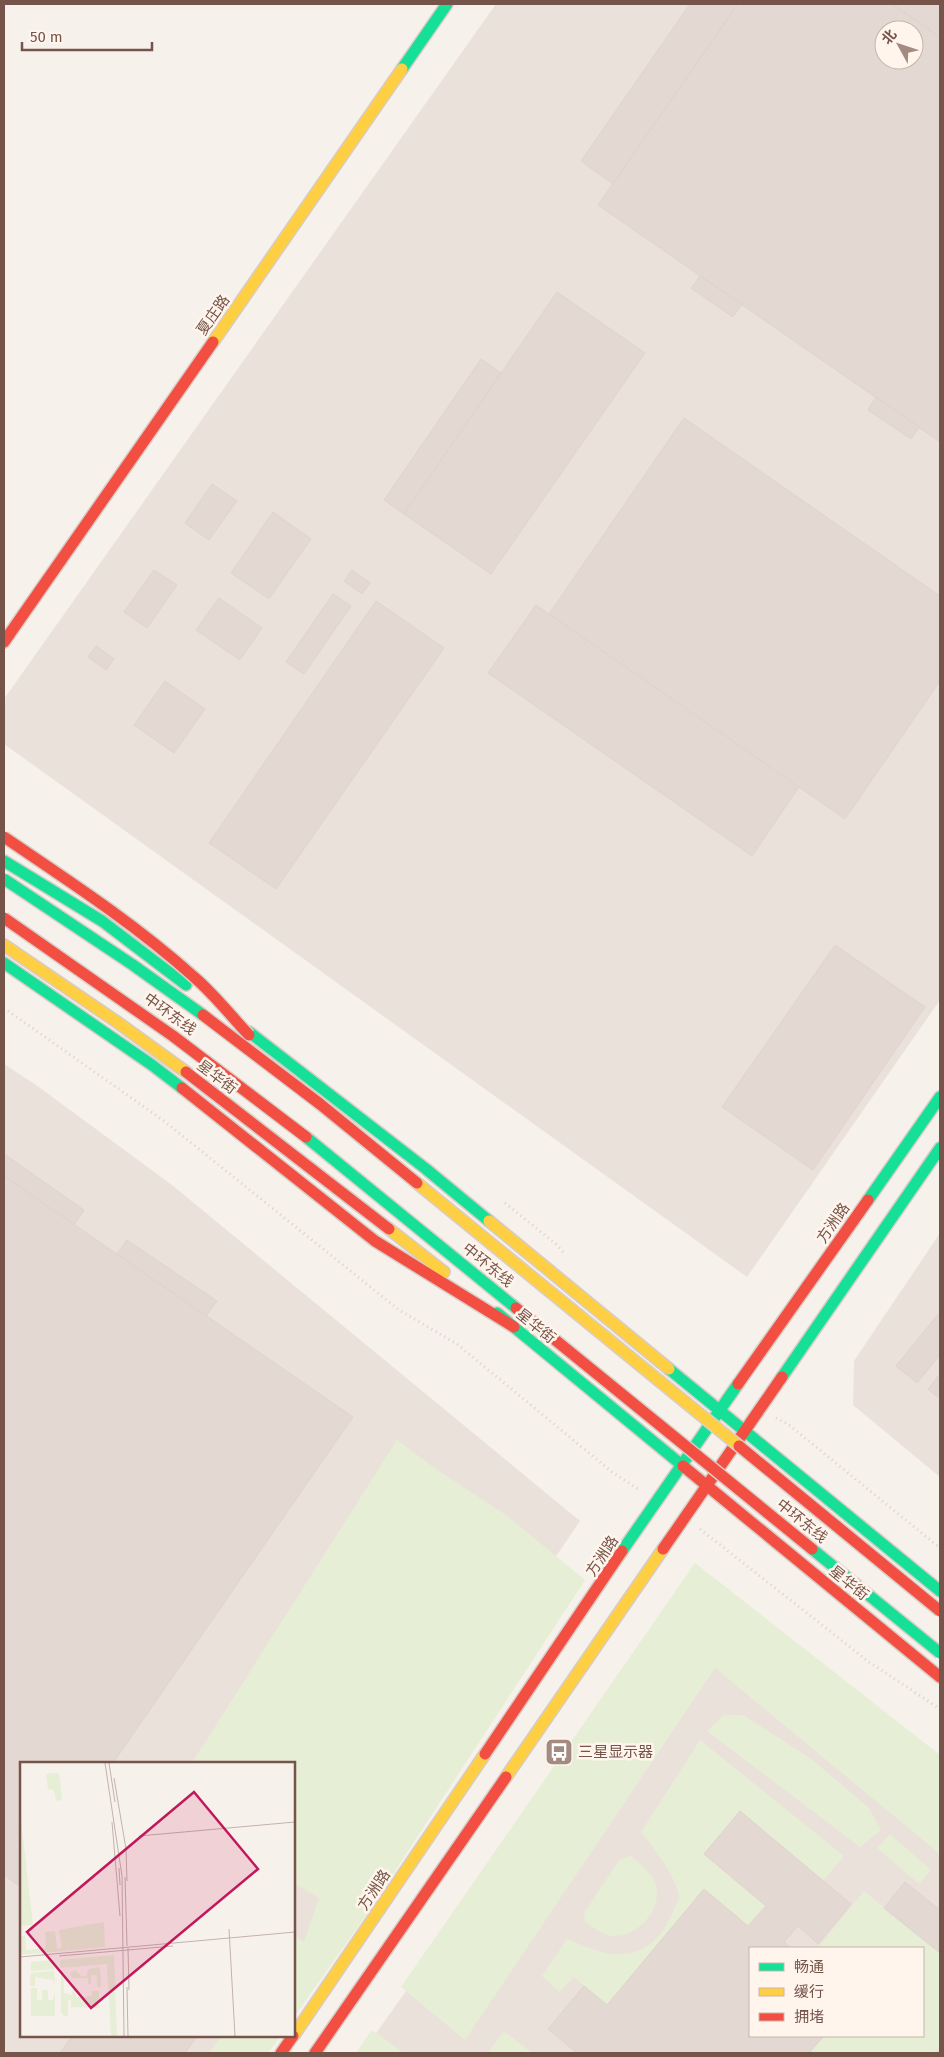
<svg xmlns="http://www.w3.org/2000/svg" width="944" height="2057" viewBox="0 0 944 2057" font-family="'Fira Sans','Noto Sans SC',sans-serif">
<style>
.industrial{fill:#ebe1db;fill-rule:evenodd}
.green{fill:#e6eed5}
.building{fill:#e3d8d2;stroke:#e0d3cd;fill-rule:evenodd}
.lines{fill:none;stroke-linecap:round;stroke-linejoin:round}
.fast-casing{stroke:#d7ccc7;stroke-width:14}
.slow-casing{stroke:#d7ccc7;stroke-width:14}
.jam-casing{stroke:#d7ccc7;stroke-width:14}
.path{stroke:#dad0ce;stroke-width:3;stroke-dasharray:1 4;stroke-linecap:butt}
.fast{stroke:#16e098;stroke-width:11}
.slow{stroke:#ffcf43;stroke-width:11}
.jam{stroke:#f24e42;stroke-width:11}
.fast-bridge-casing{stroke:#d8cec9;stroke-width:14;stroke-linecap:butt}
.slow-bridge-casing{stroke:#d8cec9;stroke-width:14;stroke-linecap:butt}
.jam-bridge-casing{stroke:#d8cec9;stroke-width:14;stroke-linecap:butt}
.fast-bridge{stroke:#16e098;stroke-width:11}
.slow-bridge{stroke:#ffcf43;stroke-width:11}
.jam-bridge{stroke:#f24e42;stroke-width:11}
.labels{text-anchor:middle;stroke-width:5;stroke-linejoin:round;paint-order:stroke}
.street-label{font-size:15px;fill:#76544a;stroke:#fff5ec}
.poi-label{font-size:15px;fill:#76544a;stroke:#fff5ec;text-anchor:start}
.inset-road{fill:none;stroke:#c3b2ab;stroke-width:1}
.view{fill:#c2185b;fill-opacity:0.15;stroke:#c2185b;stroke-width:2.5}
.inset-edge{fill:none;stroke:#76544a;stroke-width:2.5}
</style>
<rect width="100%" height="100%" fill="#f7f1eb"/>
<g class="industrial">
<path d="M496,4H940V1000L747,1277L4,744V699ZM884,30H914V60H884Z"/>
<path d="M4,1064L36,1085L172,1185L580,1521L506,1630L466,1704L294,1957V1763H21V2036H240L228,2053H4Z"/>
<path d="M940,1233V1477L853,1405L854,1361Z"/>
<path d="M684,1600L940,1817V2053H362ZM750,1948H923V2036H750Z"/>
</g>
<g class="green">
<path d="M397,1440L436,1469L506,1515L585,1580L367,1914L294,2017V1936L304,1942L319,1898L294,1883V1763H192Z"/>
<path d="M695,1563L940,1755V1854L715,1668L465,2040L401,1987Z"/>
<path d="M724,1715H743L810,1758L869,1808L881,1830L860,1847L707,1731Z"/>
<path d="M700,1740L844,1856L823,1881L740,1812L704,1854L766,1906L748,1926L607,2005L574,1977L559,1992L542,1976L567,1939C598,1952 629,1966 657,1938C666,1930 674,1908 680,1897C672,1871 658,1853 641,1832Z"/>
<path d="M890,1834L931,1870L919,1884L877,1848Z"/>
<path d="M631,1856C640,1864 653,1873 656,1885C662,1911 638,1937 612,1936C603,1935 592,1927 585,1922L584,1913L620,1859Z"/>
<path d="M864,1891L940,1953V2047L935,2053H809L824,2036H923V1948H822L819,1946Z"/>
<path d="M372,2030L404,2053H356Z"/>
<path d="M504,2031L532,2053H492L489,2051Z"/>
<path d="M221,2036H281L268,2053H209Z"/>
</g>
<g class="building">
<path d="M690,4H738L613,184L581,161Z"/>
<path d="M738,4H892L940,37V442L598,205ZM884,30H914V60H884Z"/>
<path d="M892,4H940V37Z"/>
<path d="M700,276L742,304L733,317L691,288Z"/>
<path d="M557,292L645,353L491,574L404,514Z"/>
<path d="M481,359L501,373L404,514L384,500Z"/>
<path d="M876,397L919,427L911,439L868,410Z"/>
<path d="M684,418L940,596V681L845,819L549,614Z"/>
<path d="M212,484L237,501L209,540L185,523Z"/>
<path d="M273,512L311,539L269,599L231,573Z"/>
<path d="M154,570L177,585L147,628L124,612Z"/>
<path d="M352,570L370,583L362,594L344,581Z"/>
<path d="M333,594L351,606L304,674L286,662Z"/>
<path d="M219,598L262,628L240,660L196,630Z"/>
<path d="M376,601L444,648L276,889L209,843Z"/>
<path d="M536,605L799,787L752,856L488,673Z"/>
<path d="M96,646L114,659L106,670L88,657Z"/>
<path d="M165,681L205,709L174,753L134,725Z"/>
<path d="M835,945L925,1007L813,1170L722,1107Z"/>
<path d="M4,1154L84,1210L74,1225L4,1176Z"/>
<path d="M4,1176L353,1417L113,1763H21V1887L4,1875Z"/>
<path d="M127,1240L217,1301L206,1316L117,1254Z"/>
<path d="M940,1312V1355L917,1383L896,1366Z"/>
<path d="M940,1374V1399L928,1389Z"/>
<path d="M740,1811L851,1904L818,1944L798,1926L784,1942L791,1948H750V2036H824L809,2053H708L704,2050L701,2053H577L548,2029L584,1986L607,2005L704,1889L748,1926L766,1906L704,1854Z"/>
<path d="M905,1882L940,1910V1953L884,1908Z"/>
<path d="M72,2036H197L185,2053H60Z"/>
</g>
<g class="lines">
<defs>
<g id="fast">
<path d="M402,69L447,4"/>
<path d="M4,861L102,921L186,985"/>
<path d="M4,963L152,1065L182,1088"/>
<path d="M249,1032L426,1169L489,1221"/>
<path d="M868,1200L940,1097"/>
<path d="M497,1313L683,1466"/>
<path d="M669,1369L940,1591"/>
<path d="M782,1377L940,1148"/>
<path d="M622,1551L738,1384"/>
</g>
<g id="slow">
<path d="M213,342L402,69"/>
<path d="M4,945L117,1022L186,1072"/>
<path d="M489,1221L669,1369"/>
<path d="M389,1229L444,1272"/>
<path d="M506,1777L663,1549"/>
<path d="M294,2035L485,1754"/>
</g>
<g id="jam">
<path d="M4,642L213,342"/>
<path d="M186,1072L389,1229"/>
<path d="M182,1088L375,1241L514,1327"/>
<path d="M738,1384L868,1200"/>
<path d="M683,1466L940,1677"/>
<path d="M663,1549L782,1377"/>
<path d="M485,1754L622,1551"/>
<path d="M281,2053L293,2036"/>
<path d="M315,2053L506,1777"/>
</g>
</defs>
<use href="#fast" class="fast-casing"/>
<use href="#slow" class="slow-casing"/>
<use href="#jam" class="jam-casing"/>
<g class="path">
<path d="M4,1008L164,1121L399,1310L457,1344L612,1472L640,1490"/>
<path d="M505,1203L556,1244L563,1252"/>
<path d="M776,1418L788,1424L940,1548"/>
<path d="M700,1529L869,1662L940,1709"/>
</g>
<use href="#fast" class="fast"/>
<use href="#slow" class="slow"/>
<use href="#jam" class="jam"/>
<defs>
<g id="fast-bridge">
<path d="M4,879L133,965L203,1015"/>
<path d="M306,1137L516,1308"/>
<path d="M812,1549L940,1653"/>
</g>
<path id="slow-bridge" d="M417,1183L739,1446"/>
<g id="jam-bridge">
<path d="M4,837C69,881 135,924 194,977C214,994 231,1016 249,1035"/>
<path d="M4,918L173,1036L306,1137"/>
<path d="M203,1015L320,1104L417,1183"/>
<path d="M516,1308L812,1549"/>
<path d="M739,1446L940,1611"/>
</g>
</defs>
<use href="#fast-bridge" class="fast-bridge-casing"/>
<use href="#slow-bridge" class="slow-bridge-casing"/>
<use href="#jam-bridge" class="jam-bridge-casing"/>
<use href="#fast-bridge" class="fast-bridge"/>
<use href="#slow-bridge" class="slow-bridge"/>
<use href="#jam-bridge" class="jam-bridge"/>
</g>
<defs>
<symbol id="bus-square" viewBox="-11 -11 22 22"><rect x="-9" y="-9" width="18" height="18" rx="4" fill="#a38b82" stroke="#fff5ec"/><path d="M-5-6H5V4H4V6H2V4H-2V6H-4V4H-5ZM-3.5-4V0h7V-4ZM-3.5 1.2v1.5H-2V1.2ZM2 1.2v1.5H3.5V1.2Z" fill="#fff"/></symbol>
</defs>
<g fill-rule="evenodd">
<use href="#bus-square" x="543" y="1736" width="32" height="32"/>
</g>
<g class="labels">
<g class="street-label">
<text transform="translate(213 315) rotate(-55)" y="5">夏庄路</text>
<text transform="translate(170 1014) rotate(36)" y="5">中环东线</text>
<text transform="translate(217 1077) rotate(37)" y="5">星华街</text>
<text transform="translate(833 1223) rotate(-55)" y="5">方洲路</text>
<text transform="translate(488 1265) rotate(39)" y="5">中环东线</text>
<text transform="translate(536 1326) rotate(39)" y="5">星华街</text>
<text transform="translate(802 1521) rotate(39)" y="5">中环东线</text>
<text transform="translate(602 1556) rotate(-56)" y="5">方洲路</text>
<text transform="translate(849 1583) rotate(39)" y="5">星华街</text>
<text transform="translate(374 1890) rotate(-56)" y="5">方洲路</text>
</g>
<g class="poi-label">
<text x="578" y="1757">三星显示器</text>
</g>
</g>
<g transform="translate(20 1762)">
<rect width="275" height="275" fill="#f7f1eb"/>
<path d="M39,11L42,37L39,39L36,38L34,28L28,27L26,12ZM0,50L13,163L0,164ZM84,160L85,185L0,193V174H5L6,188L26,186L25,170L35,169L37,187L42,185L39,168ZM94,193L97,274H91L87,202L40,206V198ZM34,198L35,207L11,209V200ZM80,205L81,225H77V213H71V222H68V216H52L50,211L55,208L62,215L66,214L69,207ZM34,209L35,224L33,218L15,215V224H10L11,211ZM41,209H43L44,231L52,233L53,227H55L56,235H66L72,233V229H79V246L51,245V238H48V254H44L41,250ZM11,226H17V238H22V228H28V238H33L35,227V254H11Z" fill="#e6eed5"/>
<path class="inset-road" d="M85,1L102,114L104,274M89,1L95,40M94,16L106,87L107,119M92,60L100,154M119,74L275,60M99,106L100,123M105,115L107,184M209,167L215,274M108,186L109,228M39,194L153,184M0,195L275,170M107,225L108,274"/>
<path class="view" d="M174,30L238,107L71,246L7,170Z"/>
<rect width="275" height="275" class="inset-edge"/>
</g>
<rect width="944" height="2057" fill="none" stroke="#76544a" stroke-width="10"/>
<rect x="749" y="1947" width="175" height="90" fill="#fff5ec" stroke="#c8b5ab"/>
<rect x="759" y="1963" width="25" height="8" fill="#16e098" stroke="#c8b5ab"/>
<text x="794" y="1972" font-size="15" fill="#76544a">畅通</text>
<rect x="759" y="1988" width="25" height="8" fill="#ffcf43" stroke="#c8b5ab"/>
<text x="794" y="1997" font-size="15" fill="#76544a">缓行</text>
<rect x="759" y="2013" width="25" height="8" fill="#f24e42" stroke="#c8b5ab"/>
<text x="794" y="2022" font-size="15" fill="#76544a">拥堵</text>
<g transform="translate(899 45) rotate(310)"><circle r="24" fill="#fff5ec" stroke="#c8b5ab"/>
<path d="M0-4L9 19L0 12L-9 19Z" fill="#a38b82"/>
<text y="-8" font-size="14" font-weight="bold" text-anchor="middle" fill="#76544a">北</text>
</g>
<path d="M22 42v8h130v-8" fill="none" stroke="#76544a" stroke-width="2.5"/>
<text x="30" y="42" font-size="15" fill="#76544a" stroke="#fff5ec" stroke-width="4" paint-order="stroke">50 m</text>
</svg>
